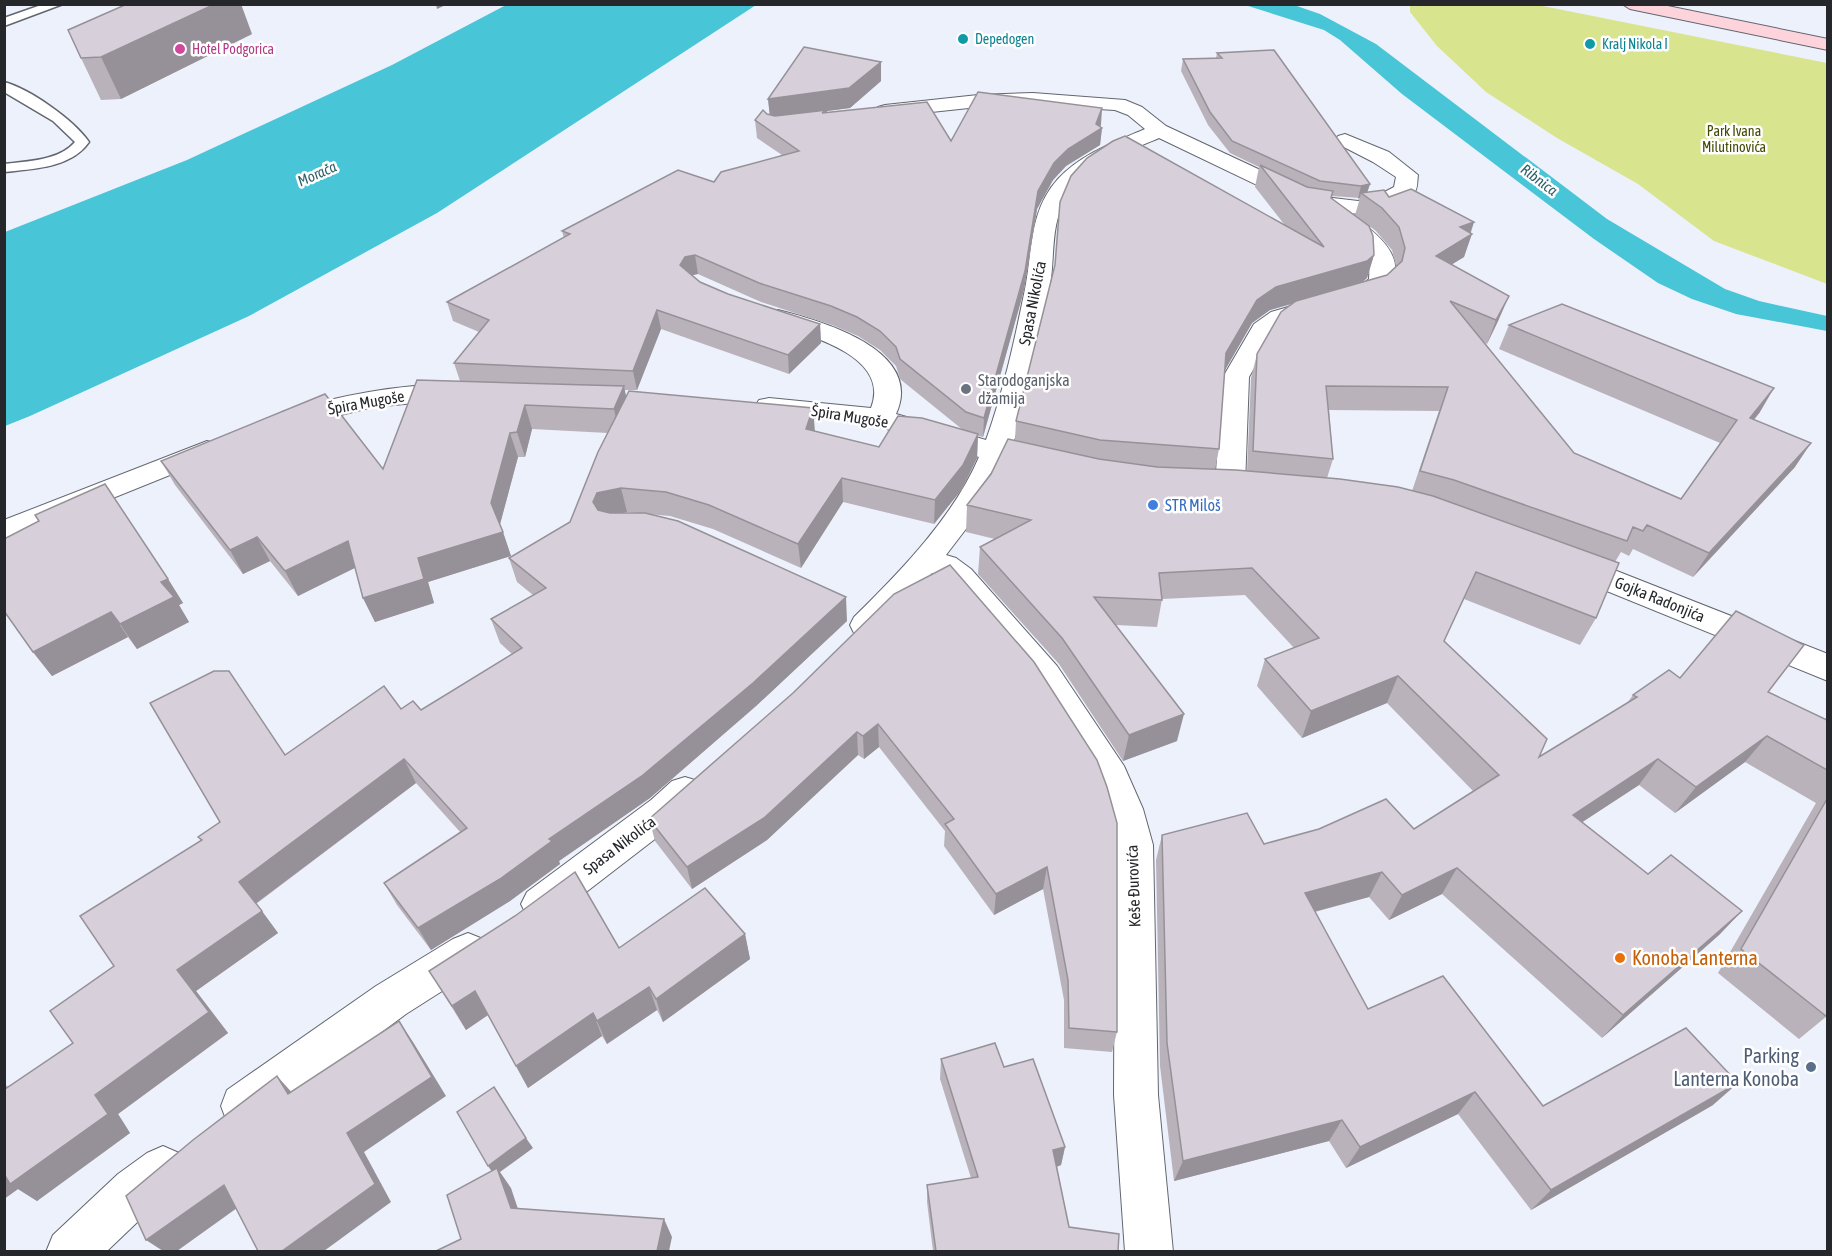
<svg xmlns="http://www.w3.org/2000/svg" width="1832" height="1256" viewBox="0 0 1832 1256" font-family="'Asap Condensed',sans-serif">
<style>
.green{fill:#d9e48e}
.water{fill:#49c5d8}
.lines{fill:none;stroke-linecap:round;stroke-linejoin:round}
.service-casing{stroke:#62666f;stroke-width:3}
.minor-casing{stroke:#62666f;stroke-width:2}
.secondary-casing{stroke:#62666f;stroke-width:2}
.service{fill:#fff;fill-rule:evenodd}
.minor{fill:#fff;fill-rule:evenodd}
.secondary{fill:#fed4dc;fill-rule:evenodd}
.wall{fill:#b9b2bb;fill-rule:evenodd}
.shaded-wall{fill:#969198}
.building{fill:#d7cfd9;stroke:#969198;stroke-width:1.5}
.culture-dot{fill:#0f9aa8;stroke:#fff;stroke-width:2}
.hotel-dot{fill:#d1479c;stroke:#fff;stroke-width:2}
.worship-dot{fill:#6b7280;stroke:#fff;stroke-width:2}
.shop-dot{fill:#3f7fe0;stroke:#fff;stroke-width:2}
.food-dot{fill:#e8710a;stroke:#fff;stroke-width:2}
.service-dot{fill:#5c6f8a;stroke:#fff;stroke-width:2}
.labels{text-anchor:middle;stroke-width:5;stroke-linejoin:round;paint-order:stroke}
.far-culture-label{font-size:14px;fill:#0d838f;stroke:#fff;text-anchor:start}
.far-hotel-label{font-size:14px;fill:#b23c85;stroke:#fff;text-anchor:start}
.far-park-label{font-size:14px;fill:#434804;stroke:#fff}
.far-water-label{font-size:15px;font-style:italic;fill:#2c5f67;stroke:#fff}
.street-label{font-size:16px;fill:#25272b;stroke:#fff}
.worship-label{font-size:16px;fill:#5b616d;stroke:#fff;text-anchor:start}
.shop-label{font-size:16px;fill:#366cbe;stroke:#fff;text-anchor:start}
.near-food-label{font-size:20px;fill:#c56008;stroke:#fff;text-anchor:start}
.near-service-label{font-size:20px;fill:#4e5e75;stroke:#fff;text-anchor:end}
</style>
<rect width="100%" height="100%" fill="#ecf1fc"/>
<path class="green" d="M1410,5H1538L1827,63V284L1714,241L1638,184L1557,138L1486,92L1437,46L1410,12Z"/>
<g class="water">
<path d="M506,5H756L437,213L249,316L30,416L5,426V232L187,160L392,65Z"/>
<path d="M1245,5H1294L1320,14L1376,44L1607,219L1725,289L1759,301L1827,316V331L1736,314L1692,299L1658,283L1594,239L1402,94L1340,40L1324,30Z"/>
</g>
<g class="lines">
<defs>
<g id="service">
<path d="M44,4H63L4,26V18Z"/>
<path d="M4,82C30,89 74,120 89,142C71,168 33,169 4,172V164C27,161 59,161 75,142L53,121L4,92Z"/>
</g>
<g id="minor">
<path d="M1033,93L1125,100L1142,107L1166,126L1316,196L1358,201L1377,196L1394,187L1396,177L1373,162L1338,144L1335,140L1338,136L1345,134L1389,152L1418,175C1417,181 1418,189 1414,193C1401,207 1364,216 1346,213C1368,226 1407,252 1392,283C1389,288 1383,292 1379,296L1289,322L1273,334L1249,377L1245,485L1240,492L1230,495L1220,492L1215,485L1223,377L1254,324L1271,312L1361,286L1369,279C1371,254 1363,243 1342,230C1336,226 1331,224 1327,218L1330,213L1335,212L1303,207L1159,138C1126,152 1088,166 1067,197C1050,223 1055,256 1050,286C1042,340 1029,395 1012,447L1053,456L1057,463L1053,470L1043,472L1005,463L982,508L946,555L956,558L971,569L1057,666L1124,766L1143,809L1153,845L1158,1095L1173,1252H1125L1114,1095L1115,845L1105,809L1095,782L1033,684L949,585L934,574L932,573L878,633L866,637L854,633L850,625L854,617C901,571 954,516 979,457L877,426L843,420L769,414L759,412L755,406L759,400L769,398L871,408C892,355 805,334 769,323L765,318L769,313L778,310C822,321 925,350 896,414L986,440C1003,393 1014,343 1024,294C1033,253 1028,212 1058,179C1081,154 1115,142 1145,129L1128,115L1115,110L1033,105L978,107L885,117L878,115L875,111L878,107L885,105L978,95Z"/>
<path d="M457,384L467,386L471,392L467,398L373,407L292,427L282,424L278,418L282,412C340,396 397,384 457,384Z"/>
<path d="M207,441L217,444L221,450L217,456L4,542V520Z"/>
<path d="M1571,553L1828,654V681L1560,572L1555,564L1560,556Z"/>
<path d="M685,777L698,781L704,792L698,803L677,822L555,916L541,922L527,916L521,904L527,892L651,800L672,781Z"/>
<path d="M468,933L483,939L489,952L483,965L406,1014L259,1122L243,1128L227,1122L221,1106L227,1090L376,986L453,939Z"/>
<path d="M163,1146L179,1153L186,1169L179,1185L152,1208L106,1252H46L53,1235L118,1174L147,1153Z"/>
</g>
<path id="secondary" d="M1622,4H1658L1828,39V50L1630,9Z"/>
</defs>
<use href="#service" class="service-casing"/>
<use href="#minor" class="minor-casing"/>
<use href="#secondary" class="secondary-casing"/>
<use href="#service" class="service"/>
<use href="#minor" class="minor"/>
<use href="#secondary" class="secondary"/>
</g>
<g class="wall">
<path d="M252,34L121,99L101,100L81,58Z"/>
<path d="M1217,53L1370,184L1367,192L1389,197L1474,222L1464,257L1452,264L1499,319L1487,344L1484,342L1574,453L1681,499L1720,443L1499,349L1509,325L1760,412L1754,420L1795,467L1693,577L1633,549L1629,556L1621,552L1615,562L1596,618L1580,645L1464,599L1444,641L1539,757L1627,703L1633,695L1680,678L1768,692L1827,720V1016L1799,1039L1718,973L1816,803L1745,762L1675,813L1639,785L1582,822L1648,874L1742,911L1719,935L1602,1038L1442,894L1389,920L1369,897L1315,912L1368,1009L1543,1106L1713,1105L1531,1210L1458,1114L1346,1168L1329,1141L1174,1181L1160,1066L1156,860L1162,835L1264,844L1414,829L1473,791L1387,703L1302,738L1257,686L1265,659L1294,648L1245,595L1162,599L1157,627L1116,625L1177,741L1123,761L1059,664L978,574L980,547L995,539L966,532L967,505L1015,440L1016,421L1284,224L1255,187L1259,167L1230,153L1208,125L1181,71L1183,59L1216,58ZM1332,196L1360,198L1355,215L1331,198ZM1368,225L1376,231L1392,250L1396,266L1387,275L1362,282L1367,278L1374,255ZM1292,304L1257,354L1251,378L1247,471L1215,469L1219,449L1225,370L1252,323L1270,310ZM1329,410L1439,411L1412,491L1327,478L1333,459Z"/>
<path d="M881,81L850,108L827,111V113L951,141L1102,108L1100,126L1102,128L1100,145L1066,166L1053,180L1037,209L1024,290L983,437L978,436L977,458L962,489L934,524L843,502L801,568L713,529L670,516L647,514L847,621L756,706L650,798L559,861L560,864L510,901L431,950L397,905L384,883L461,833L416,783L256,904L278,933L196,991L228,1033L118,1114L130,1133L37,1201L18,1189L4,1199V1083L8,1087L73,1043L114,966L201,841L198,837L220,822L285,755L401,709L421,710L512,654L500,643L491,619L533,595L517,582L509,558L570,522L608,433L532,429L525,457H518L500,524L511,556L428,582L434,603L375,622L363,598L355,567L298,596L270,561L243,574L175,485L161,461L383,469L460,381L454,363L479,332L453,321L447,302L564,238L562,231L714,182L782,155L757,138L755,120L767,114L770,115L768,99ZM698,274L761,302L832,325L858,336L880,350L896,366L900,379L963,430L879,447L815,431L626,398L624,390H637L661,329L789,374L821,343L820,324L728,294L700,282L692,275ZM627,512L640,513H621Z"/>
<path d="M950,565L1117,1032L1112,1052L1064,1048V1000L1043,889L994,915L944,846L945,831L879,747L864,759L858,755L767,840L692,889L655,841L649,819Z"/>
<path d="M168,579L183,603L179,605L189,622L137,649L128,637L52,676L33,652Z"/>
<path d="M745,934L750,959L663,1022L657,1010L607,1044L602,1036L528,1088L488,1015L466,1030L429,971L619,948Z"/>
<path d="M941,1059L1004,1067L1065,1147L1061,1165L1057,1167L1069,1227L1118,1251H933L927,1202V1185L971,1178L940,1079Z"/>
</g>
<g class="shaded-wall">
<path d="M215,4H241L252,34L121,99L101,57Z"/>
<path d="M436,4H448L437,9Z"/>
<path d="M881,62V81L850,108L827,111L828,127L770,118L768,99Z"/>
<path d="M1102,108L1101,125L1098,130L1102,128L1100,145L1066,166L1053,180L1037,209L1024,290L983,437L984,418L1038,191L1054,163L1068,149L1096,124Z"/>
<path d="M1370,184L1366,196L1361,193L1360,198L1358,199L1361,186Z"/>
<path d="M1474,222L1469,236L1472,234L1464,257L1428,279L1436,256L1460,227Z"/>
<path d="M695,255L698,274L688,276L680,265L685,257Z"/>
<path d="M1374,255L1367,278L1360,284L1270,310L1252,323L1221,377L1226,353L1257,300L1276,287Z"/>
<path d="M1509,296L1499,319L1487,344L1496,320Z"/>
<path d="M657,310L661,329L637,390L633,371Z"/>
<path d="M820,324L821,343L789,374L788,355Z"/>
<path d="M624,386L629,410L619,433L614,409Z"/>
<path d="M1774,388L1760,412L1735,442L1750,418Z"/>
<path d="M525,405L532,429L525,457L517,432Z"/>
<path d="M813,408L815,432L806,429Z"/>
<path d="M510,433L518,457L499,528L491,503Z"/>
<path d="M978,434L977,458L962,489L934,524L935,500Z"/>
<path d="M1811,443L1795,467L1693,577L1709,553Z"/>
<path d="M842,478L843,502L801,568L798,544Z"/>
<path d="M621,488L627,512L603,517L593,502L597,493Z"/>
<path d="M503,532L511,556L428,582L434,603L375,622L363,598L418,558Z"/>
<path d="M257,537L270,561L243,574L230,550Z"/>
<path d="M348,541L359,566L298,596L285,571Z"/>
<path d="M168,579L183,603L179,605L189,622L137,649L120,624L161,582Z"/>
<path d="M846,597L847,621L756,706L650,798L559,861L560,864L510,901L431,950L418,928L549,839Z"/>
<path d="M111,612L128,637L52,676L33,652Z"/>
<path d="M1398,676L1387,703L1302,738L1311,711Z"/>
<path d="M1184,714L1177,741L1123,761L1129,735Z"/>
<path d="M878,724L879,747L864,759L863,736Z"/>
<path d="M857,732L858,755L767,840L692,889L687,867Z"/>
<path d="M1767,736L1745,762L1675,813L1696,787Z"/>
<path d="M404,759L416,783L255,904L239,882Z"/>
<path d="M1658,759L1639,785L1555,840L1573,815Z"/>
<path d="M1047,867L1043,889L994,915L996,894Z"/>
<path d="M1457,868L1442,894L1389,920L1402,895Z"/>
<path d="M1382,872L1369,897L1294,917L1305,893Z"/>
<path d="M262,911L278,933L196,991L228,1033L118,1114L130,1133L37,1201L18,1189L4,1199V1168L177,970Z"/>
<path d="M1742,911L1719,935L1602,1038L1623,1015Z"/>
<path d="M745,934L750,959L663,1022L656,999Z"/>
<path d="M649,987L657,1010L607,1044L597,1021Z"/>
<path d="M475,991L488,1015L466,1030L452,1006Z"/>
<path d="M593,1013L602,1036L528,1088L516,1066Z"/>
<path d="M399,1021L413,1042L446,1096L364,1152L391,1202L324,1251H282L347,1133Z"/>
<path d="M277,1076L295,1096L288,1094Z"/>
<path d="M1738,1083L1713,1105L1531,1210L1551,1190Z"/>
<path d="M1475,1092L1458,1114L1346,1168L1360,1147Z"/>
<path d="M1342,1120L1329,1141L1174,1181L1183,1161Z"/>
<path d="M526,1138L533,1148L500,1172L511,1188L524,1227L511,1208L495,1176L488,1166Z"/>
<path d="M1065,1147L1061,1165L1049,1169L1053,1150Z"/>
<path d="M224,1185L244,1203L177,1251H163L146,1240Z"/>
<path d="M664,1219L672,1237L669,1251H657Z"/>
</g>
<g class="building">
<path d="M127,4H215L101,57L81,58L68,30Z"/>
<path d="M804,47L881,62L849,88L768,99Z"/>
<path d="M1274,50L1370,184L1361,186L1320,181L1232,141L1210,112L1183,59L1222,58L1217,53Z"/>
<path d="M978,92L1102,108L1096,124L1102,128L1068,149L1054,163L1038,191L1025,271L984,418L966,412L900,359L896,347L880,331L857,317L831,306L759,283L695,255L685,257L680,265L700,282L728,294L820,324L788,355L657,310L633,371L454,363L489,320L447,302L570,234L562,231L678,170L714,182L721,172L799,151L755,120L763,110L767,114L775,116L827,110L822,113L927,102L951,141Z"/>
<path d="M1125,136L1324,247L1260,165L1307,187L1333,191L1331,198L1369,226L1373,236L1374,255L1367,261L1276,287L1257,300L1226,353L1219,449L1100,440L1016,421L1055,265L1060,202L1071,176L1087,158L1113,141Z"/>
<path d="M1411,189L1474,222L1460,227L1472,234L1436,256L1509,296L1496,320L1450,301L1574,453L1681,499L1737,420L1509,325L1562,304L1774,388L1750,418L1811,443L1709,553L1647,525L1643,531L1633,527L1627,541L1454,480L1420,471L1448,387L1326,386L1333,459L1253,451L1257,354L1281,312L1296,301L1387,275L1402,261L1405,248L1399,227L1382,208L1361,193L1384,190L1389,197Z"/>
<path d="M417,380L624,386L614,409L525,405L517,432L510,433L491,503L503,532L418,558L424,579L363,598L348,541L285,571L257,537L230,550L161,461L325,394L383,469Z"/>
<path d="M629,391L813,408L806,429L879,447L898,416L922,418L978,434L963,465L935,500L842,478L798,544L709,505L666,492L621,488L597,493L593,502L598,510L610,513H645L678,521L846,597L753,683L643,775L549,839L552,841L500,879L418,928L384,883L467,828L404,759L239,882L262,911L177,970L209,1012L95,1095L108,1114L10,1184L4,1174V1088L5,1089L73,1043L50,1011L114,966L80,916L202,840L198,837L220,822L150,703L214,671H229L285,755L384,686L401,709L413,701L421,710L522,648L491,619L546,588L509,558L570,522L598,452Z"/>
<path d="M1008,439L1099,459L1157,467L1236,470L1340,479L1398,487L1433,496L1619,563L1596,618L1476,572L1444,641L1547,739L1539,757L1637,697L1633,695L1669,670L1680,678L1736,611L1804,645L1768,692L1827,720V770L1767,736L1696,787L1658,759L1573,815L1648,874L1671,855L1742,911L1623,1015L1457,868L1402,895L1382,872L1305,893L1368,1009L1443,976L1543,1106L1686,1028L1738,1083L1551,1190L1475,1092L1360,1147L1342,1120L1183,1161L1167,1043L1162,835L1247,813L1264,844L1319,829L1386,799L1414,829L1499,775L1398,676L1311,711L1265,659L1319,638L1252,568L1159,573L1162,600L1094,597L1184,714L1129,735L1062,638L980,547L1031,520L967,505L991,474Z"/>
<path d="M105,484L168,579L161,582L174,597L120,624L111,612L33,652L4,611V539L39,521L35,515Z"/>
<path d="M950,565L1034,662L1097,760L1107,787L1117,823V1032L1069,1028L1068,980L1047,867L996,894L945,824L954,819L878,724L863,736L857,732L764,818L687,867L649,819L793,693L894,594Z"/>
<path d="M1827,799V1015L1826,1016L1741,949Z"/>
<path d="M575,872L619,948L705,888L745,934L656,999L649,987L597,1021L593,1013L516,1066L475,991L452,1006L429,971L515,916Z"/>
<path d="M399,1021L432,1077L347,1133L375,1184L282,1251H258L224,1185L146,1240L126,1196L193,1140L277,1076L288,1094Z"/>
<path d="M995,1043L1004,1067L1033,1059L1065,1147L1053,1150L1069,1227L1119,1234L1118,1251H936L927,1185L978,1177L941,1059Z"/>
<path d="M494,1087L526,1138L488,1166L457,1112Z"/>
<path d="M497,1168L511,1208L664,1219L657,1251H436L461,1239L447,1195Z"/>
</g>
<g class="culture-dot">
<circle cx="963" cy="39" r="6"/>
<circle cx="1590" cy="44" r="6"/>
</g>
<circle class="hotel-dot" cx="180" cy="49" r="6"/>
<circle class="worship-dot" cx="966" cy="389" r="6"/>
<circle class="shop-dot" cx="1153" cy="505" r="6"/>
<circle class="food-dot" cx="1620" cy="958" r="6"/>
<circle class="service-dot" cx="1811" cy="1067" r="6"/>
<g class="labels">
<g class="far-culture-label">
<text x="975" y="44">Depedogen</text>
<text x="1602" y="49">Kralj Nikola I</text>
</g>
<g class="far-hotel-label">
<text x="192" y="54">Hotel Podgorica</text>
</g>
<g class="far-park-label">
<text x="1734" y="136">Park Ivana<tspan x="1734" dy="16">Milutinovića</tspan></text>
</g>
<g class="far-water-label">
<text transform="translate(317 174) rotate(-24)" y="5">Morača</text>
<text transform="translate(1539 180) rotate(37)" y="5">Ribnica</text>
</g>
<g class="street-label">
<text transform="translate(1032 303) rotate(-79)" y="6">Spasa Nikolića</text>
<text transform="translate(366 402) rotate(-10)" y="6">Špira Mugoše</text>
<text transform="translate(850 416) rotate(9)" y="6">Špira Mugoše</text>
<text transform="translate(1660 599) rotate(22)" y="6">Gojka Radonjića</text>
<text transform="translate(619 845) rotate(-37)" y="6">Spasa Nikolića</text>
<text transform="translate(1133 886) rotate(-92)" y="6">Keše Đurovića</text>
</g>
<g class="worship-label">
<text x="978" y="386">Starodoganjska<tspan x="978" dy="18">džamija</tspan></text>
</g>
<g class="shop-label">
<text x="1165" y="511">STR Miloš</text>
</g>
<g class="near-food-label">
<text x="1632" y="965">Konoba Lanterna</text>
</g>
<g class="near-service-label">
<text x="1799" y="1063">Parking<tspan x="1799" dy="23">Lanterna Konoba</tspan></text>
</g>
</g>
<rect width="1832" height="1256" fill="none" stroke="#25272b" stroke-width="12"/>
</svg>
